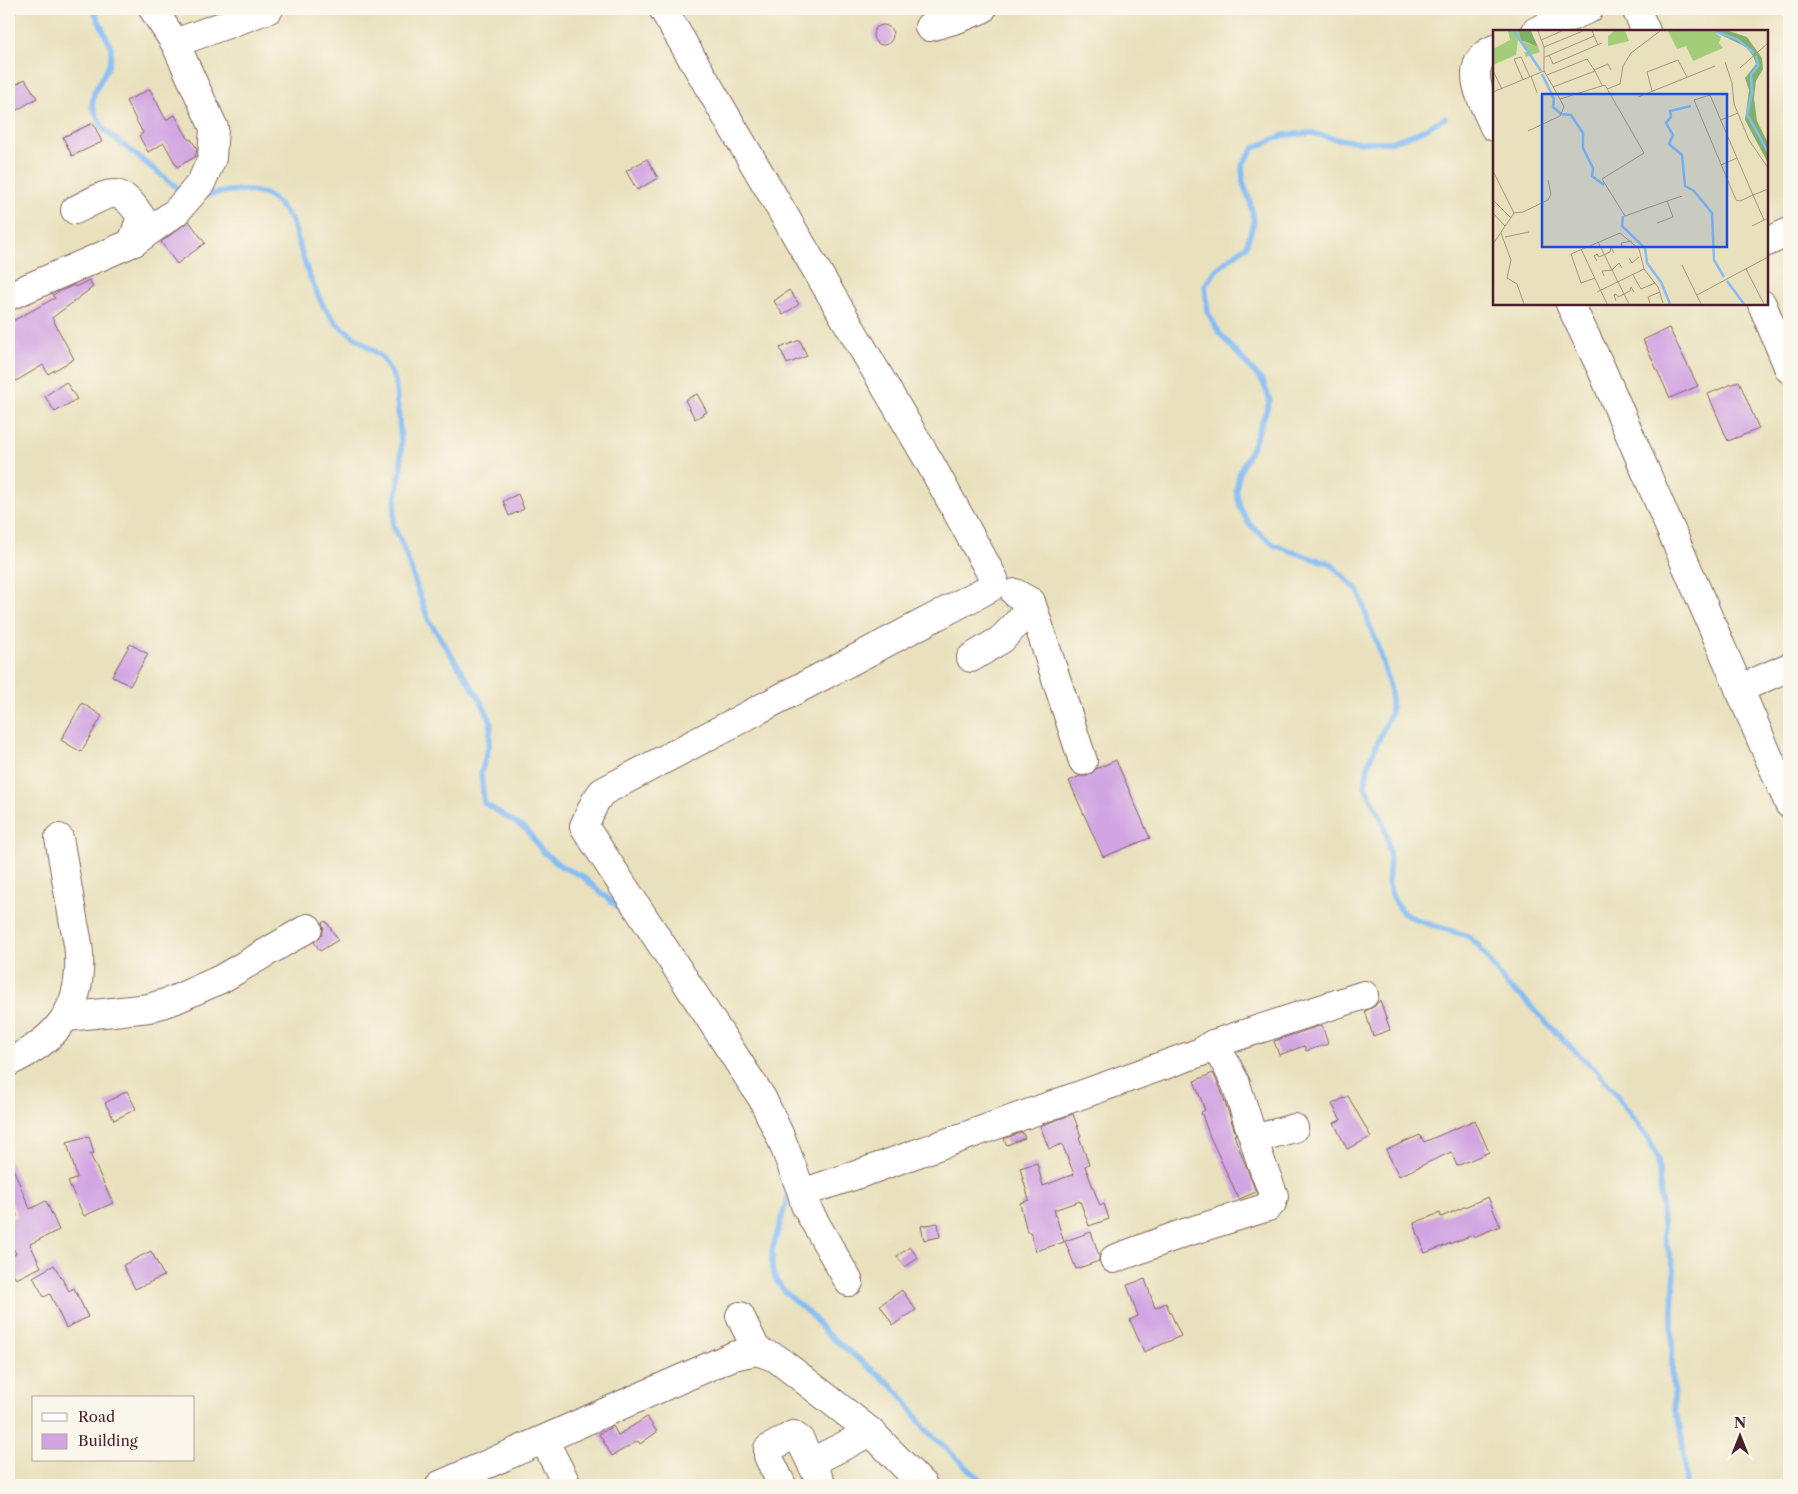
<svg xmlns="http://www.w3.org/2000/svg" width="1798" height="1494" viewBox="0 0 1798 1494" font-family="'Libre Caslon Text',serif">
<style>
.lines{fill:none;stroke-linecap:round;stroke-linejoin:round}
.stream{stroke:#84bcf4;stroke-width:5.5}
.building{fill:#d1a5e2}
.minor-casing{stroke:#82635e;stroke-width:30}
.minor{stroke:#fff;stroke-width:28}
.inset-river{fill:none;stroke:#84bcf4;stroke-width:2.5}
.inset-road{fill:none;stroke:#a99383;stroke-width:1}
.view{fill:#1d4ed8;fill-opacity:0.15;stroke:#1d4ed8;stroke-width:2.5}
.inset-edge{fill:none;stroke:#4a1f2b;stroke-width:2.5}
</style>
<rect width="100%" height="100%" fill="#fbf7ec"/>
<filter id="ink" filterUnits="userSpaceOnUse"><feTurbulence type="fractalNoise" baseFrequency=".02" numOctaves="2"/><feDisplacementMap in="SourceGraphic" scale="10" xChannelSelector="R" yChannelSelector="G"/><feConvolveMatrix kernelMatrix="1 2 1 2 8 2 1 2 1" color-interpolation-filters="sRGB"/></filter>
<filter id="wash" filterUnits="userSpaceOnUse"><feTurbulence type="fractalNoise" baseFrequency=".0096" numOctaves="4" result="noise"/><feDisplacementMap in="SourceGraphic" scale="20" xChannelSelector="R" yChannelSelector="G"/><feGaussianBlur stdDeviation="1.12" result="paint"/><feColorMatrix in="noise" values="0 0 0 0 0 0 0 0 0 0 0 0 0 0 0 0 0 1.4 0 .05"/><feComposite in="paint" operator="in"/></filter>
<g filter="url(#wash)">
<rect width="100%" height="100%" fill="#e9e1bd"/>
<g class="lines">
<g class="stream">
<path d="M93,9L111,47V57L108,67L94,93L92,106L104,130L183,192"/>
<path d="M1445,118L1419,132L1391,142H1361L1336,139L1312,133L1284,135L1254,148L1242,165L1243,183L1250,201L1254,222L1246,246L1217,269L1205,285L1208,313L1220,334L1263,382L1270,400L1253,446L1240,471L1236,490L1240,507L1249,524L1274,545L1314,559L1330,563L1359,592L1370,627L1378,645L1391,692V712L1369,762L1365,786L1383,822L1388,840L1390,860L1388,882L1393,898L1403,913L1419,921L1468,936L1478,945L1508,987L1522,997L1564,1041L1597,1071L1612,1089L1649,1139L1658,1159L1664,1236L1675,1272L1672,1308V1369L1675,1411L1680,1426L1685,1462L1686,1485"/>
<path d="M201,196L229,191L244,190L265,194L279,204L292,221L308,273L322,304L337,324L382,357L395,380L401,440V468L396,497L393,525L402,544L428,619L481,701L491,722L489,746L481,773L484,803L527,830L542,851L562,867L582,876L630,918"/>
<path d="M789,1186L787,1200L772,1251V1269L777,1282L787,1294L814,1318L825,1332L890,1384L904,1399L925,1429L986,1485"/>
</g>
</g>
<g id="blocks">
<g class="building">
<circle cx="883" cy="35" r="10"/>
<path d="M25,79L37,98L9,115V89Z"/>
<path d="M150,89L166,120L175,115L189,140L191,139L197,149L195,157L177,167L164,143L148,152L139,136L143,133L126,101Z"/>
<path d="M93,123L102,142L72,156L63,137Z"/>
<path d="M647,159L658,178L637,190L626,171Z"/>
<path d="M189,221L205,243L177,264L161,242Z"/>
<path d="M89,280L93,287L52,318L74,359L48,374L43,365L16,381L9,368V323L55,298L52,295L74,285L75,287Z"/>
<path d="M789,290L799,304L783,315L774,301Z"/>
<path d="M1669,328L1698,386L1670,398L1643,340Z"/>
<path d="M800,340L807,356L787,364L780,348Z"/>
<path d="M1739,381L1759,429L1728,441L1708,394Z"/>
<path d="M66,382L77,399L55,412L45,396Z"/>
<path d="M697,394L707,412L695,419L685,400Z"/>
<path d="M518,494L524,509L509,516L503,501Z"/>
<path d="M130,644L148,654L130,686L112,676Z"/>
<path d="M82,703L102,716L81,752L61,740Z"/>
<path d="M1116,760L1150,838L1103,857L1069,781L1080,776H1088L1096,769Z"/>
<path d="M326,921L338,940L320,951L314,942L322,935L324,928L322,923Z"/>
<path d="M1380,1000L1390,1030L1373,1036L1365,1011L1375,1006Z"/>
<path d="M1322,1025L1328,1044L1306,1051L1304,1046L1279,1055L1274,1041Z"/>
<path d="M1213,1073L1221,1090L1236,1135H1234L1256,1192L1239,1199L1210,1137L1201,1112L1205,1110L1194,1081Z"/>
<path d="M127,1091L136,1109L114,1120L105,1103Z"/>
<path d="M1348,1096L1371,1137L1347,1149L1334,1123L1341,1120L1332,1104Z"/>
<path d="M1073,1114L1081,1136L1079,1137L1089,1164L1085,1166L1100,1206L1104,1204L1109,1219L1089,1226L1080,1201L1054,1210L1064,1242L1036,1251L1030,1232H1027L1020,1203L1029,1200L1020,1168L1037,1163L1043,1186L1074,1174L1062,1144L1049,1149L1040,1126Z"/>
<path d="M1475,1120L1489,1152L1457,1166L1451,1152L1399,1176L1386,1150L1420,1135L1424,1142Z"/>
<path d="M1022,1132L1025,1138L1007,1145L1004,1139Z"/>
<path d="M89,1136L94,1153L90,1154L113,1203L84,1216L68,1182L77,1178L67,1142Z"/>
<path d="M9,1159L30,1209L46,1201L59,1230L30,1244L41,1267L16,1279L9,1265V1257L16,1254L9,1239V1220L17,1216L9,1197Z"/>
<path d="M1488,1197L1500,1226L1474,1237L1473,1235L1425,1253L1414,1223L1440,1213L1441,1217Z"/>
<path d="M938,1223L940,1237L924,1240L921,1226Z"/>
<path d="M1091,1232L1099,1255V1261L1076,1269L1065,1241Z"/>
<path d="M910,1247L918,1258L905,1267L897,1256Z"/>
<path d="M151,1251L164,1276L135,1289L123,1265Z"/>
<path d="M54,1265L69,1291L74,1288L88,1317L66,1328L50,1294L44,1297L33,1277Z"/>
<path d="M1145,1279L1155,1308L1166,1303L1181,1336L1144,1352L1130,1320L1138,1316L1127,1285Z"/>
<path d="M902,1290L916,1310L893,1325L880,1305Z"/>
<path d="M647,1417L657,1432L640,1444L638,1441L612,1456L599,1434L613,1426L618,1435Z"/>
</g>
</g>
</g>
<g filter="url(#ink)">
<use href="#blocks" fill-opacity="0" stroke="#82635e" stroke-width="1"/>
<g class="lines">
<defs>
<g id="minor">
<path d="M153,9L175,43L269,9"/>
<path d="M663,9L930,463L994,579L990,588L602,792L595,802L584,826L762,1098L781,1138L802,1193L859,1174L1201,1052L1213,1044L1226,1064L1236,1084L1260,1159L1274,1196L1272,1203L1268,1207L1184,1233L1114,1259"/>
<path d="M1636,9L1646,31"/>
<path d="M929,27L957,19L982,9"/>
<path d="M1536,31L1589,9"/>
<path d="M1494,49C1459,64 1484,103 1494,127"/>
<path d="M75,210C107,195 118,180 141,217L134,237V242"/>
<path d="M1767,242L1789,232"/>
<path d="M9,296L134,242L176,212L201,183L212,158L214,128L175,43"/>
<path d="M1570,304L1601,368L1789,804"/>
<path d="M1762,304L1789,369"/>
<path d="M1015,593L1031,602L1083,761"/>
<path d="M971,658L1002,639L1020,620L1031,602"/>
<path d="M1739,689L1789,667"/>
<path d="M67,1017L149,1008L174,1000L221,979L308,928"/>
<path d="M1213,1044L1364,995"/>
<path d="M9,1062C56,1040 82,1010 79,956C79,943 75,930 73,918C68,891 64,865 59,838"/>
<path d="M1254,1139L1294,1128"/>
<path d="M802,1193L805,1205L849,1282"/>
<path d="M740,1316L757,1351"/>
<path d="M544,1440L567,1485"/>
<path d="M812,1462L871,1432"/>
<path d="M440,1485L733,1356L757,1351L776,1358L871,1432L923,1485"/>
<path d="M782,1485L768,1456V1449L793,1435L800,1440L822,1485"/>
</g>
</defs>
<use href="#minor" class="minor-casing"/>
<use href="#minor" class="minor"/>
</g>
</g>
<g transform="translate(1493 30)">
<rect width="275" height="275" fill="#e9e1bd"/>
<path d="M15,1H26L31,12L45,17L47,22L33,27L31,22H34L25,10L23,25L0,35V19L17,10ZM121,1H132L136,11L115,16V6ZM175,1H220L228,7L226,13L230,18L200,31L193,16L184,19Z" fill="#a4cd79"/>
<path d="M26,1H38L45,17L28,10ZM220,1H236L254,7L269,28L270,39L263,51L261,68L264,91L275,113V133L252,90L256,60L252,48L263,34L260,26L253,17Z" fill="#83b069"/>
<path class="inset-river" d="M21,1L48,41M221,1L244,9L261,23M263,26L265,36L258,45L259,63L254,84L275,122M49,44L61,69L60,77L68,84L78,85L90,103V118L100,138L99,146L111,155M198,76L177,81L178,87L173,93L180,105L176,114L189,125L192,156L201,161L219,183L221,230L231,247M130,186L129,196L152,218L154,233L168,252L177,274M234,251L251,274"/>
<path class="inset-road" d="M45,1L51,17V41M99,1L105,15M48,10L69,1M51,17L90,1M56,25L60,34L109,13M52,27L101,6M232,32L239,53L241,74L256,110L275,138M247,38L275,13M101,40L115,34L118,40M0,41L9,59M54,45L94,29L102,41M38,46L44,63M30,50L21,29L28,27L37,47M60,57L102,41L109,55M114,59L127,54L130,36L138,23L167,1M159,61L154,42L185,30L194,47M0,62L51,41L67,69L112,55L151,123L109,149L132,186L174,171L180,187L164,193M145,67L222,36M228,90L245,83M35,101L67,86L71,77L67,69M228,135L244,128M1,143L21,183M0,170L18,188M174,171L189,166M0,183L12,196M21,183L30,182L55,170L58,164L55,150M271,190L260,165L244,128L217,65L201,70L243,170L247,171L260,165L275,159M259,196L275,188M8,203L18,230L14,248L24,254L31,274M12,207L36,202M105,212L136,274M0,214L21,183M130,218L128,213L139,211M88,219L114,274M136,228L139,233L146,227M104,231L101,226L104,224L106,227L117,222L118,217L121,223M189,235L208,274M253,239L271,274M140,245L148,259L162,253M111,246L109,241L119,240L126,233L129,238M102,248L88,253L78,224L127,203L146,219L151,239L165,257L170,273M104,262L151,239M204,265L275,227M123,271L121,265L123,264L125,267L137,261L138,257L141,262M157,273L155,267L167,262"/>
<path class="view" d="M49,64H234V217H49Z"/>
<rect width="275" height="275" class="inset-edge"/>
</g>
<rect width="1798" height="1494" fill="none" stroke="#fbf7ec" stroke-width="30"/>
<rect x="32" y="1396" width="162" height="65" fill="#fbf7ec" stroke="#b4a19f"/>
<rect x="42" y="1413" width="25" height="8" fill="#ffffff" stroke="#b4a19f"/>
<text x="78" y="1422" font-size="15" fill="#4a1f2b">Road</text>
<rect x="42" y="1434" width="25" height="15" fill="#d1a5e2" stroke="#b4a19f"/>
<text x="78" y="1446" font-size="15" fill="#4a1f2b">Building</text>
<g transform="translate(1740 1436)" stroke="#fbf7ec" stroke-width="4" paint-order="stroke">
<path d="M0-4L9 19L0 12L-9 19Z" fill="#4a1f2b"/>
<text y="-8" font-size="14" font-weight="bold" text-anchor="middle" fill="#4a1f2b">N</text>
</g>
</svg>
